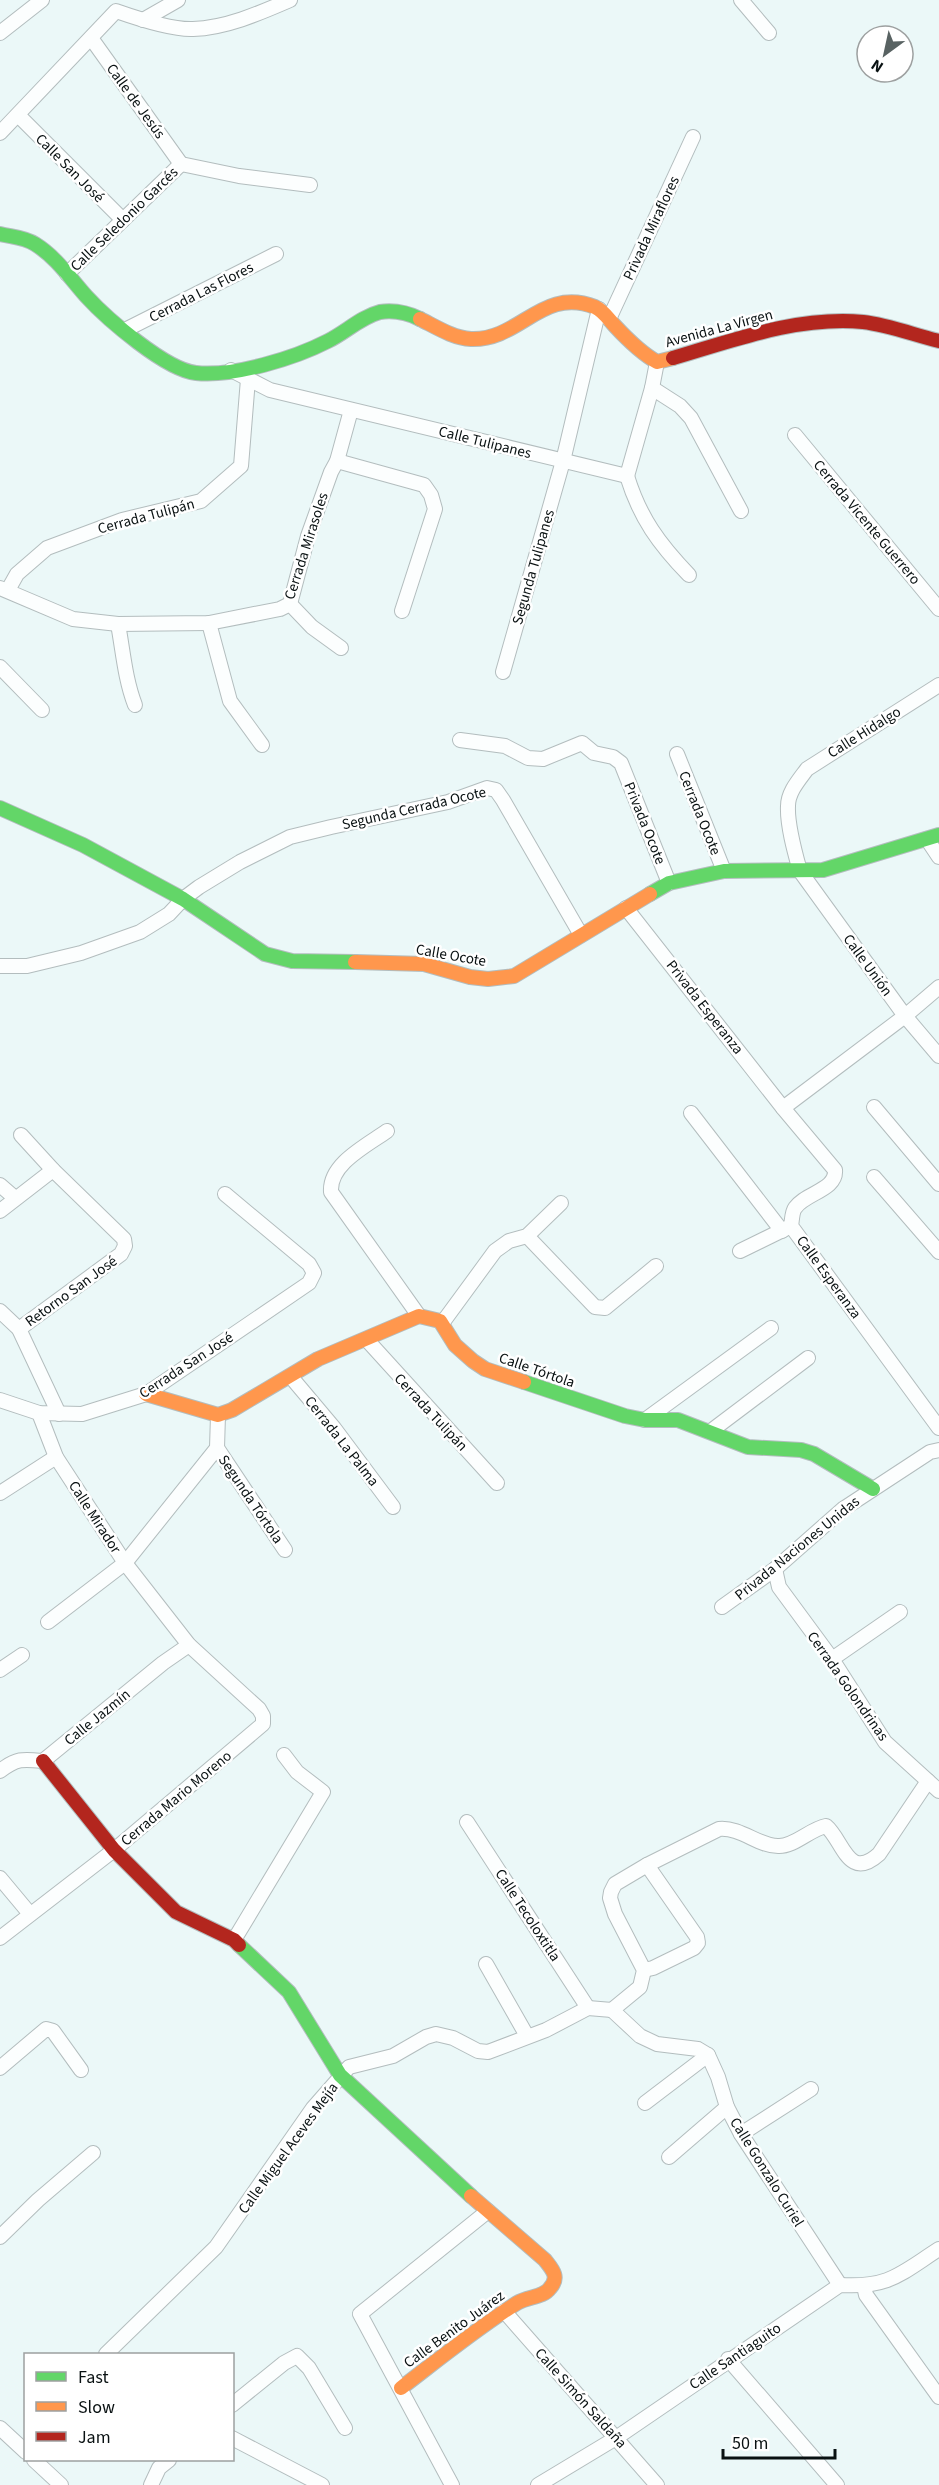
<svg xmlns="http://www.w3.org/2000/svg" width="939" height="2485" viewBox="0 0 939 2485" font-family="'Source Sans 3',sans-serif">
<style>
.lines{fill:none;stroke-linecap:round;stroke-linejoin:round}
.street-casing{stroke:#b3bdbe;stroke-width:16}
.fast-casing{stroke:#b3bdbe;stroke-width:16}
.slow-casing{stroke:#b3bdbe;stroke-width:16}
.jam-casing{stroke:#b3bdbe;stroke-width:16}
.street{stroke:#fcfefe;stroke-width:14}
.fast{stroke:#63d668;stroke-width:14}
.slow{stroke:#ff974d;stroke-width:14}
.jam{stroke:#b3261e;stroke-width:14}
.labels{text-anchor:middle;stroke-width:5;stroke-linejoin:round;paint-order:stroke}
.street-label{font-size:15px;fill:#091112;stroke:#fff}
</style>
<rect width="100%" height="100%" fill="#ebf8f8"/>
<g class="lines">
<defs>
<g id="street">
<path d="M741,0L769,33"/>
<path d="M143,20L178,0"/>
<path d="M0,33L42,0"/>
<path d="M91,38L181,164"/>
<path d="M18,115L123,220"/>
<path d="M0,133L116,11C136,18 173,30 193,29C226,28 260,13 290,0"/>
<path d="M181,164L239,176L310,185"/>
<path d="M67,274L181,164"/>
<path d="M609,319L693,137"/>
<path d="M125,330L276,254"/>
<path d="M231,370L270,390L627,476"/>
<path d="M652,388L680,406L691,418L741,511"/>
<path d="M795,435L939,609"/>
<path d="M337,461L424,485L431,495L435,509L402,611"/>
<path d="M627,476C640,518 659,544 689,575"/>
<path d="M627,476L652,388L657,362"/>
<path d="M0,588L73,619L118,624L209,623L280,609L290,604L308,536L331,472L337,461L351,410"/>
<path d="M8,590L17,574L47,548L122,520L201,501L241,466L248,379"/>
<path d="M290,604L312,627L341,648"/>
<path d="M209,623L230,701L262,745"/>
<path d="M118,624C123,651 125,679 135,705"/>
<path d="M0,667L42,710"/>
<path d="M503,672L563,461L599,309"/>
<path d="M939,685L807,769C799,780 788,792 788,806C787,825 795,853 800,871L905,1016L939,1056"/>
<path d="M460,740L505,746L528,758L543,759L582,743L594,753L613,757L621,763L669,883"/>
<path d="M677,754L724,871"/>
<path d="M927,839L939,857"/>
<path d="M626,908L783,1108L835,1170C837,1190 805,1193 795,1208C792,1212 792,1221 791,1226L939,1428"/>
<path d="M0,966H27L81,953L140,932L169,914L183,899L199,887L240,862L290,837L331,827L448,802L487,788L496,790L503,800L581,935"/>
<path d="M874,1107L939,1184"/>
<path d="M783,1108L905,1016L939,987"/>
<path d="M691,1113L782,1231"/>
<path d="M387,1131C366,1146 329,1164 331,1192L419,1316"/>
<path d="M21,1135L53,1170"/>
<path d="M874,1177L939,1252"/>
<path d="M0,1185L15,1198"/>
<path d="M0,1211L53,1170L124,1239L125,1246L121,1254L19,1329"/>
<path d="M527,1236L595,1307L605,1308L656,1266"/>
<path d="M740,1251L789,1227"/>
<path d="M0,1311L19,1329L59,1414"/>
<path d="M443,1322L495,1251L509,1241L527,1236L561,1203"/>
<path d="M367,1340L497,1483"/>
<path d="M291,1377L334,1428L393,1507"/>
<path d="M0,1400L39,1413L82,1414L146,1394L309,1283L314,1273L309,1264L225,1194"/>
<path d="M645,1420L771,1328"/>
<path d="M711,1431L808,1358"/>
<path d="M217,1448L285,1550"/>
<path d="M0,1493L56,1457"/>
<path d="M775,1569L779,1587L832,1659L885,1742L939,1791"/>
<path d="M722,1607L775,1569L843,1509L930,1452L939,1450"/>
<path d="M48,1622L125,1563L217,1448L218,1415"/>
<path d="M832,1659L900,1612"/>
<path d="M0,1670L22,1655"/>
<path d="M0,1771C17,1758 23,1759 43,1761L163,1663L189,1645"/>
<path d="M467,1822L588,2008"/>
<path d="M0,1878L30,1914"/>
<path d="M0,1938L114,1850L263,1724V1716L259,1709L189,1645L125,1563L56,1457L39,1413"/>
<path d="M234,1940L323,1792L297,1772L284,1755"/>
<path d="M486,1964L527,2036"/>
<path d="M644,1970L653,1968L694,1948L698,1943L697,1937L647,1865"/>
<path d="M612,2010L640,1987L644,1970L615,1914L610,1898L611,1892L615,1884L647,1865L719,1829C741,1827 758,1846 778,1846C794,1847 810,1829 826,1826C843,1840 848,1882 879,1854L928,1781"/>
<path d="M612,2010L640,2036L657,2044L698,2049L708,2055L718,2077L727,2107L741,2134L840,2285"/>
<path d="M0,2068L46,2029L53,2031L81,2070"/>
<path d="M645,2103L708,2055"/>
<path d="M741,2134L811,2089"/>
<path d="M669,2157L727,2107"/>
<path d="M0,2237L38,2200L93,2153"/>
<path d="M864,2286L866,2295L939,2397"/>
<path d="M504,2311L657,2485"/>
<path d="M106,2354L216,2247L313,2108L349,2067L393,2056L426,2037L436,2034L453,2038L478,2051L488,2052L546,2030L588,2008L612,2010"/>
<path d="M728,2359L837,2485"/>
<path d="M232,2405L284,2363L297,2356L309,2368L345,2428"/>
<path d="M0,2428L26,2452"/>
<path d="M232,2438L322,2485"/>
<path d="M34,2460L61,2485"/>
<path d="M151,2485L159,2468L169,2460"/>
<path d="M452,2485L360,2314L488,2211"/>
<path d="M538,2485L616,2438L840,2285C889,2288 900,2274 939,2249"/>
</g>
<g id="fast">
<path d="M0,234C12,237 24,237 35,244C56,257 70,278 86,296C107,319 166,370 196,373C234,377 295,358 328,341C346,332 361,317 380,312C394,310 408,313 420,319"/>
<path d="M0,808L83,845L183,899L265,954L292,961L355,962"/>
<path d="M650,894L669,883L724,871L823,870L939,835"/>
<path d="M524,1382L625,1416L645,1420H678L748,1447L801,1450L814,1454L873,1489"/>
<path d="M239,1945L289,1992L340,2075L471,2196"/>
</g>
<g id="slow">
<path d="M420,319C436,327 453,338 471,339C520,341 542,286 595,307C604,311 609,320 615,326C628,340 641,353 657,362L673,358"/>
<path d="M355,962L424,964L470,977L488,979L514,976L650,894"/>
<path d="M146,1394L218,1415L232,1410L318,1359L419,1316L440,1321L455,1345L473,1361L485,1369L524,1382"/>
<path d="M401,2388C439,2359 477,2328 517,2303C528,2296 543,2298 550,2288C560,2277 552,2269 545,2260L471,2196"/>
</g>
<g id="jam">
<path d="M673,358C734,340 798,316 863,322C889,325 914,335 939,341"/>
<path d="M43,1761L114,1850L176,1912L234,1940L239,1945"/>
</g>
</defs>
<use href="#street" class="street-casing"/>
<use href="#fast" class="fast-casing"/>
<use href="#slow" class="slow-casing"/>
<use href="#jam" class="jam-casing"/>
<use href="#street" class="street"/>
<use href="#fast" class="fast"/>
<use href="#slow" class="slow"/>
<use href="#jam" class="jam"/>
</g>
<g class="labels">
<g class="street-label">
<text transform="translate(136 101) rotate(54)" y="5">Calle de Jesús</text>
<text transform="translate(70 168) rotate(45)" y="5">Calle San José</text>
<text transform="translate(124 219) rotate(-44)" y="5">Calle Seledonio Garcés</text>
<text transform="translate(651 228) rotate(-65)" y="5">Privada Miraflores</text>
<text transform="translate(201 292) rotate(-27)" y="5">Cerrada Las Flores</text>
<text transform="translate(719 328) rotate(-15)" y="5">Avenida La Virgen</text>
<text transform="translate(485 442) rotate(14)" y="5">Calle Tulipanes</text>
<text transform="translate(146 516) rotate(-15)" y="5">Cerrada Tulipán</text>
<text transform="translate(867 522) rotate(50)" y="5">Cerrada Vicente Guerrero</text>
<text transform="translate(306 546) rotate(-72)" y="5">Cerrada Mirasoles</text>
<text transform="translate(533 567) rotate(-74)" y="5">Segunda Tulipanes</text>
<text transform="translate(864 732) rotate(-32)" y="5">Calle Hidalgo</text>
<text transform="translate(414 808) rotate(-13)" y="5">Segunda Cerrada Ocote</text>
<text transform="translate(700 813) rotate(68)" y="5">Cerrada Ocote</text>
<text transform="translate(645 823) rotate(68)" y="5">Privada Ocote</text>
<text transform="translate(451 955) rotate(10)" y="5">Calle Ocote</text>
<text transform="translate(868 965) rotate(54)" y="5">Calle Unión</text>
<text transform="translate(705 1007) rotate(52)" y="5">Privada Esperanza</text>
<text transform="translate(829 1277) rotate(54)" y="5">Calle Esperanza</text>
<text transform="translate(71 1291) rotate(-36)" y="5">Retorno San José</text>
<text transform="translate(186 1365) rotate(-33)" y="5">Cerrada San José</text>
<text transform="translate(537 1370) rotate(19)" y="5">Calle Tórtola</text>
<text transform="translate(431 1412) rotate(47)" y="5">Cerrada Tulipán</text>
<text transform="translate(342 1441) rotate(52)" y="5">Cerrada La Palma</text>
<text transform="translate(251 1499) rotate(56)" y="5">Segunda Tórtola</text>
<text transform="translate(95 1517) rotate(57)" y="5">Calle Mirador</text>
<text transform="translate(797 1548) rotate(-39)" y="5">Privada Naciones Unidas</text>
<text transform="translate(848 1686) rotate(55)" y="5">Cerrada Golondrinas</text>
<text transform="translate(97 1717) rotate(-39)" y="5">Calle Jazmín</text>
<text transform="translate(176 1798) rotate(-40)" y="5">Cerrada Mario Moreno</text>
<text transform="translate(528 1915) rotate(57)" y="5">Calle Tecoloxtitla</text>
<text transform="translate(288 2148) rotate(-54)" y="5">Calle Miguel Aceves Mejía</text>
<text transform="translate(767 2172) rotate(58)" y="5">Calle Gonzalo Curiel</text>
<text transform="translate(454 2329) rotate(-36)" y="5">Calle Benito Juárez</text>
<text transform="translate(735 2356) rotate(-34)" y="5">Calle Santiaguito</text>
<text transform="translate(581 2398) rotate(48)" y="5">Calle Simón Saldaña</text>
</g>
</g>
<rect x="24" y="2353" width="210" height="108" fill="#ffffff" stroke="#9da0a0" stroke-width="1.5"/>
<rect x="36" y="2372" width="30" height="9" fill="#63d668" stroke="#9da0a0" stroke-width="1.5"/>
<text x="78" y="2383" font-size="18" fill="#091112">Fast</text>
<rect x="36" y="2402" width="30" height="9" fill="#ff974d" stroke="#9da0a0" stroke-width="1.5"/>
<text x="78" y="2413" font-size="18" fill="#091112">Slow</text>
<rect x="36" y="2432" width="30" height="9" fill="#b3261e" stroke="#9da0a0" stroke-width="1.5"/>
<text x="78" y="2443" font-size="18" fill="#091112">Jam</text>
<g transform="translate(885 54) rotate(213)"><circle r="28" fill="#ffffff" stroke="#9da0a0" stroke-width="1.5"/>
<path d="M0-4.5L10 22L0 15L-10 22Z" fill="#586262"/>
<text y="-9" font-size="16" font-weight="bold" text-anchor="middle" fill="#091112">N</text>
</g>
<path d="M723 2449v9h112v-9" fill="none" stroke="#091112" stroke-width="3"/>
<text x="732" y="2449" font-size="18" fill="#091112" stroke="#ffffff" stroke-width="4.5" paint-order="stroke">50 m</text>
</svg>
